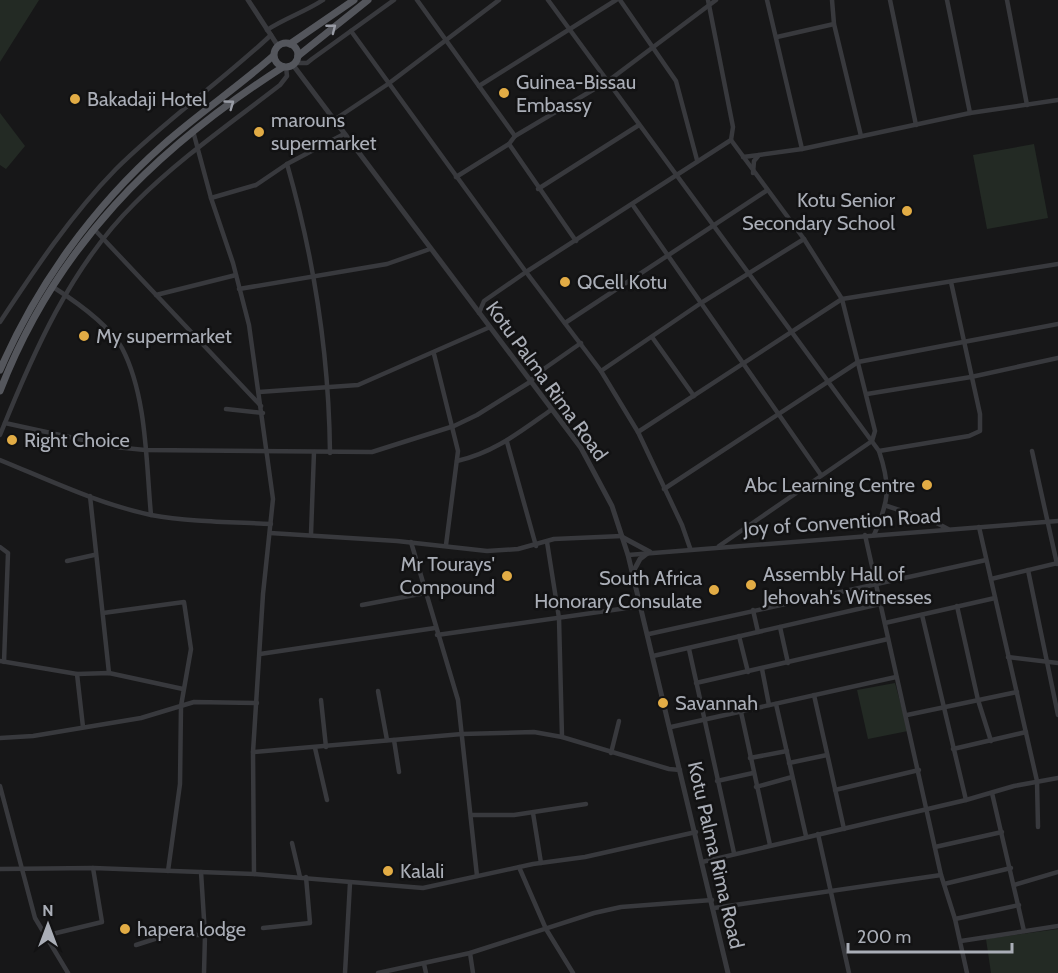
<svg xmlns="http://www.w3.org/2000/svg" width="1058" height="973" viewBox="0 0 1058 973" font-family="Cabin,sans-serif">
<style>
.green{fill:#232a24}
.lines{fill:none;stroke-linecap:round;stroke-linejoin:round}
.minor{stroke:#38393d;stroke-width:4.5}
.tertiary{stroke:#38393d;stroke-width:5}
.primary{stroke:#54565c;stroke-width:7}
.oneway{stroke:#999ca5}
.poi-dot{fill:#e2ac45;stroke:#121213;stroke-width:2}
.labels{text-anchor:middle;stroke-width:5;stroke-linejoin:round;paint-order:stroke}
.poi-label{font-size:20px;fill:#aaaeb7;stroke:#121213;text-anchor:start}
.street-label{font-size:20px;fill:#aaaeb7;stroke:#121213}
</style>
<rect width="100%" height="100%" fill="#171718"/>
<g class="green">
<path d="M0,0H39L0,62Z"/>
<path d="M0,113L25,146L6,169L0,165Z"/>
<path d="M1034,144L1048,218L987,229L973,155Z"/>
<path d="M895,683L908,731L868,739L857,690Z"/>
<path d="M1058,929V973H991L986,939Z"/>
</g>
<g class="lines">
<g class="minor">
<path d="M417,0L515,136"/>
<path d="M548,0L879,451C891,487 889,501 874,535"/>
<path d="M620,0L676,81L697,160"/>
<path d="M708,0L733,127L731,140L804,239L842,299L875,431L872,441L719,546"/>
<path d="M767,0L802,149"/>
<path d="M832,0L834,24L861,136"/>
<path d="M890,0L916,125"/>
<path d="M947,0L970,113"/>
<path d="M1007,0L1027,105"/>
<path d="M267,30C285,18 305,12 323,0"/>
<path d="M351,31L526,272L601,371L638,432L682,525L690,548"/>
<path d="M777,37L834,24"/>
<path d="M295,63H307L312,59L394,0"/>
<path d="M479,86L616,0"/>
<path d="M334,120L388,84L499,0"/>
<path d="M193,131L211,198L233,263L249,325L273,499L263,594L253,752L254,874"/>
<path d="M509,144L576,241"/>
<path d="M743,157L759,155"/>
<path d="M287,164C314,258 329,354 330,453"/>
<path d="M753,173L754,161L759,155L802,149L970,113L1058,100"/>
<path d="M456,177L509,144L515,136L608,81L716,0"/>
<path d="M538,189L639,125"/>
<path d="M211,198L256,185L287,164L344,134"/>
<path d="M632,204L821,475"/>
<path d="M94,229L261,406"/>
<path d="M53,287C75,301 109,325 122,348C147,396 146,462 151,515"/>
<path d="M239,289L387,264L430,249"/>
<path d="M156,295L236,275"/>
<path d="M479,313L484,301L526,272L731,140"/>
<path d="M0,322C35,269 71,215 116,169C164,121 221,82 271,35"/>
<path d="M565,323L766,191"/>
<path d="M652,337L694,396"/>
<path d="M434,354L458,451L446,545"/>
<path d="M601,371L701,303L804,239"/>
<path d="M259,392L358,385L490,327"/>
<path d="M867,394L971,377L1058,358"/>
<path d="M226,409L263,413"/>
<path d="M5,423L115,447L145,450L372,452L454,426L477,415L530,382L538,373L581,343"/>
<path d="M638,432L842,299L1058,264"/>
<path d="M0,435C33,353 71,266 135,203C179,159 231,123 280,85L287,76L286,67"/>
<path d="M507,442L536,546"/>
<path d="M879,451L969,436L980,431V414L951,282"/>
<path d="M1032,451L1057,564"/>
<path d="M0,460C49,480 99,504 151,515C190,522 231,522 271,524"/>
<path d="M457,461C494,453 521,431 551,410"/>
<path d="M664,489L858,362L1058,324"/>
<path d="M90,496L109,673"/>
<path d="M887,506L933,521L948,529"/>
<path d="M979,527L1037,781L1038,827"/>
<path d="M270,533L397,541L487,551L518,549L554,539L622,536"/>
<path d="M311,534L314,452"/>
<path d="M865,535L941,875L955,919L967,973"/>
<path d="M411,542L458,700L477,876"/>
<path d="M547,542L559,618L562,737"/>
<path d="M0,547L8,553L4,662"/>
<path d="M628,555L1058,521"/>
<path d="M67,561L94,555"/>
<path d="M1028,570L1058,715"/>
<path d="M991,579L1058,563"/>
<path d="M362,605L425,593"/>
<path d="M957,606L978,700L991,741"/>
<path d="M753,610L758,632"/>
<path d="M103,613L184,602L191,649L181,706L180,784L168,871"/>
<path d="M922,615L966,800"/>
<path d="M885,623L995,598"/>
<path d="M780,627L788,663"/>
<path d="M649,634L986,560"/>
<path d="M437,635L641,606"/>
<path d="M739,636L748,672"/>
<path d="M689,649L734,853"/>
<path d="M260,654L435,628"/>
<path d="M653,656L880,604"/>
<path d="M1008,657L1058,663"/>
<path d="M0,661L77,674L109,673L183,689"/>
<path d="M762,669L769,705"/>
<path d="M77,674L83,727"/>
<path d="M696,683L888,639"/>
<path d="M378,691L387,740"/>
<path d="M814,695L844,829"/>
<path d="M321,700L326,747"/>
<path d="M776,704L806,836"/>
<path d="M741,712L770,845"/>
<path d="M907,715L1017,692"/>
<path d="M671,727L896,677"/>
<path d="M0,738L33,736L141,718L194,702L257,703"/>
<path d="M394,740L399,772"/>
<path d="M315,748L327,800"/>
<path d="M953,749L1026,732"/>
<path d="M253,752L462,734L534,732L562,737L669,769L680,770"/>
<path d="M611,753L619,721"/>
<path d="M750,758L787,751"/>
<path d="M789,763L827,755"/>
<path d="M717,781L753,773"/>
<path d="M0,786L35,918L68,973"/>
<path d="M756,787L792,777"/>
<path d="M835,790L919,770"/>
<path d="M992,793L1024,931"/>
<path d="M533,813L541,863"/>
<path d="M472,815H514L586,804"/>
<path d="M818,834L849,973"/>
<path d="M292,843L300,877"/>
<path d="M935,847L1002,832"/>
<path d="M702,862L966,800L1014,786L1058,778"/>
<path d="M519,867L546,929L573,973"/>
<path d="M0,869L93,868L254,874L423,888L533,864L585,857L696,832"/>
<path d="M201,872L205,935L204,973"/>
<path d="M944,884L1011,868"/>
<path d="M1014,885L1058,872"/>
<path d="M714,908L941,875"/>
<path d="M955,919L1019,905"/>
<path d="M263,928L310,923L306,877"/>
<path d="M44,936L102,922L93,868"/>
<path d="M961,941L1058,926"/>
<path d="M136,945L167,935H205"/>
<path d="M470,953L473,973"/>
<path d="M424,964L426,973"/>
<path d="M345,973L350,883"/>
<path d="M378,973L470,953L594,913L621,907L712,900"/>
</g>
<g class="tertiary">
<path d="M248,0L278,46"/>
<path d="M293,65L581,448L612,506L628,555L728,973"/>
<path d="M622,537L650,552"/>
<path d="M633,572L640,559L649,552"/>
</g>
<g class="primary">
<circle cx="286" cy="55" r="12"/>
<path d="M290,44L354,0"/>
<path d="M298,56L368,0"/>
<path d="M0,370C37,285 93,207 163,145C198,114 238,87 273,56"/>
<path d="M0,391C56,246 155,149 283,67"/>
</g>
</g>
<defs><path id="oneway-chevron" d="M-2-3.5L2.5 0L-2 3.5" fill="none" stroke-width="1.6" stroke-linecap="round" stroke-linejoin="round" transform="scale(1.5)"/></defs>
<g class="oneway">
<use href="#oneway-chevron" transform="translate(332 28) rotate(-38)"/>
<use href="#oneway-chevron" transform="translate(230 104) rotate(-36)"/>
</g>
<g class="poi-dot">
<circle cx="504" cy="93" r="6"/>
<circle cx="75" cy="99" r="6"/>
<circle cx="259" cy="132" r="6"/>
<circle cx="907" cy="211" r="6"/>
<circle cx="565" cy="282" r="6"/>
<circle cx="84" cy="336" r="6"/>
<circle cx="12" cy="440" r="6"/>
<circle cx="927" cy="485" r="6"/>
<circle cx="507" cy="576" r="6"/>
<circle cx="751" cy="585" r="6"/>
<circle cx="714" cy="590" r="6"/>
<circle cx="663" cy="703" r="6"/>
<circle cx="388" cy="871" r="6"/>
<circle cx="125" cy="929" r="6"/>
</g>
<g class="labels">
<g class="poi-label">
<text x="516" y="89">Guinea-Bissau<tspan x="516" dy="23">Embassy</tspan></text>
<text x="87" y="106">Bakadaji Hotel</text>
<text x="271" y="127">marouns<tspan x="271" dy="23">supermarket</tspan></text>
<text x="895" y="207" text-anchor="end">Kotu Senior<tspan x="895" dy="23">Secondary School</tspan></text>
<text x="577" y="289">QCell Kotu</text>
<text x="96" y="343">My supermarket</text>
<text x="24" y="447">Right Choice</text>
<text x="915" y="492" text-anchor="end">Abc Learning Centre</text>
<text x="495" y="571" text-anchor="end">Mr Tourays'<tspan x="495" dy="23">Compound</tspan></text>
<text x="763" y="581">Assembly Hall of<tspan x="763" dy="23">Jehovah's Witnesses</tspan></text>
<text x="702" y="585" text-anchor="end">South Africa<tspan x="702" dy="23">Honorary Consulate</tspan></text>
<text x="675" y="710">Savannah</text>
<text x="400" y="878">Kalali</text>
<text x="137" y="936">hapera lodge</text>
</g>
<g class="street-label">
<text transform="translate(547 381) rotate(54)" y="7">Kotu Palma Rima Road</text>
<text transform="translate(842 522) rotate(-4)" y="7">Joy of Convention Road</text>
<text transform="translate(716 855) rotate(77)" y="7">Kotu Palma Rima Road</text>
</g>
</g>
<g transform="translate(48 925)" stroke="#121213" stroke-width="4.5" paint-order="stroke">
<path d="M0-4.5L10 22L0 15L-10 22Z" fill="#aaaeb7"/>
<text y="-9" font-size="16" font-weight="bold" text-anchor="middle" fill="#aaaeb7">N</text>
</g>
<path d="M848 943v9h164v-9" fill="none" stroke="#aaaeb7" stroke-width="3"/>
<text x="857" y="943" font-size="18" fill="#aaaeb7" stroke="#121213" stroke-width="4.5" paint-order="stroke">200 m</text>
</svg>
